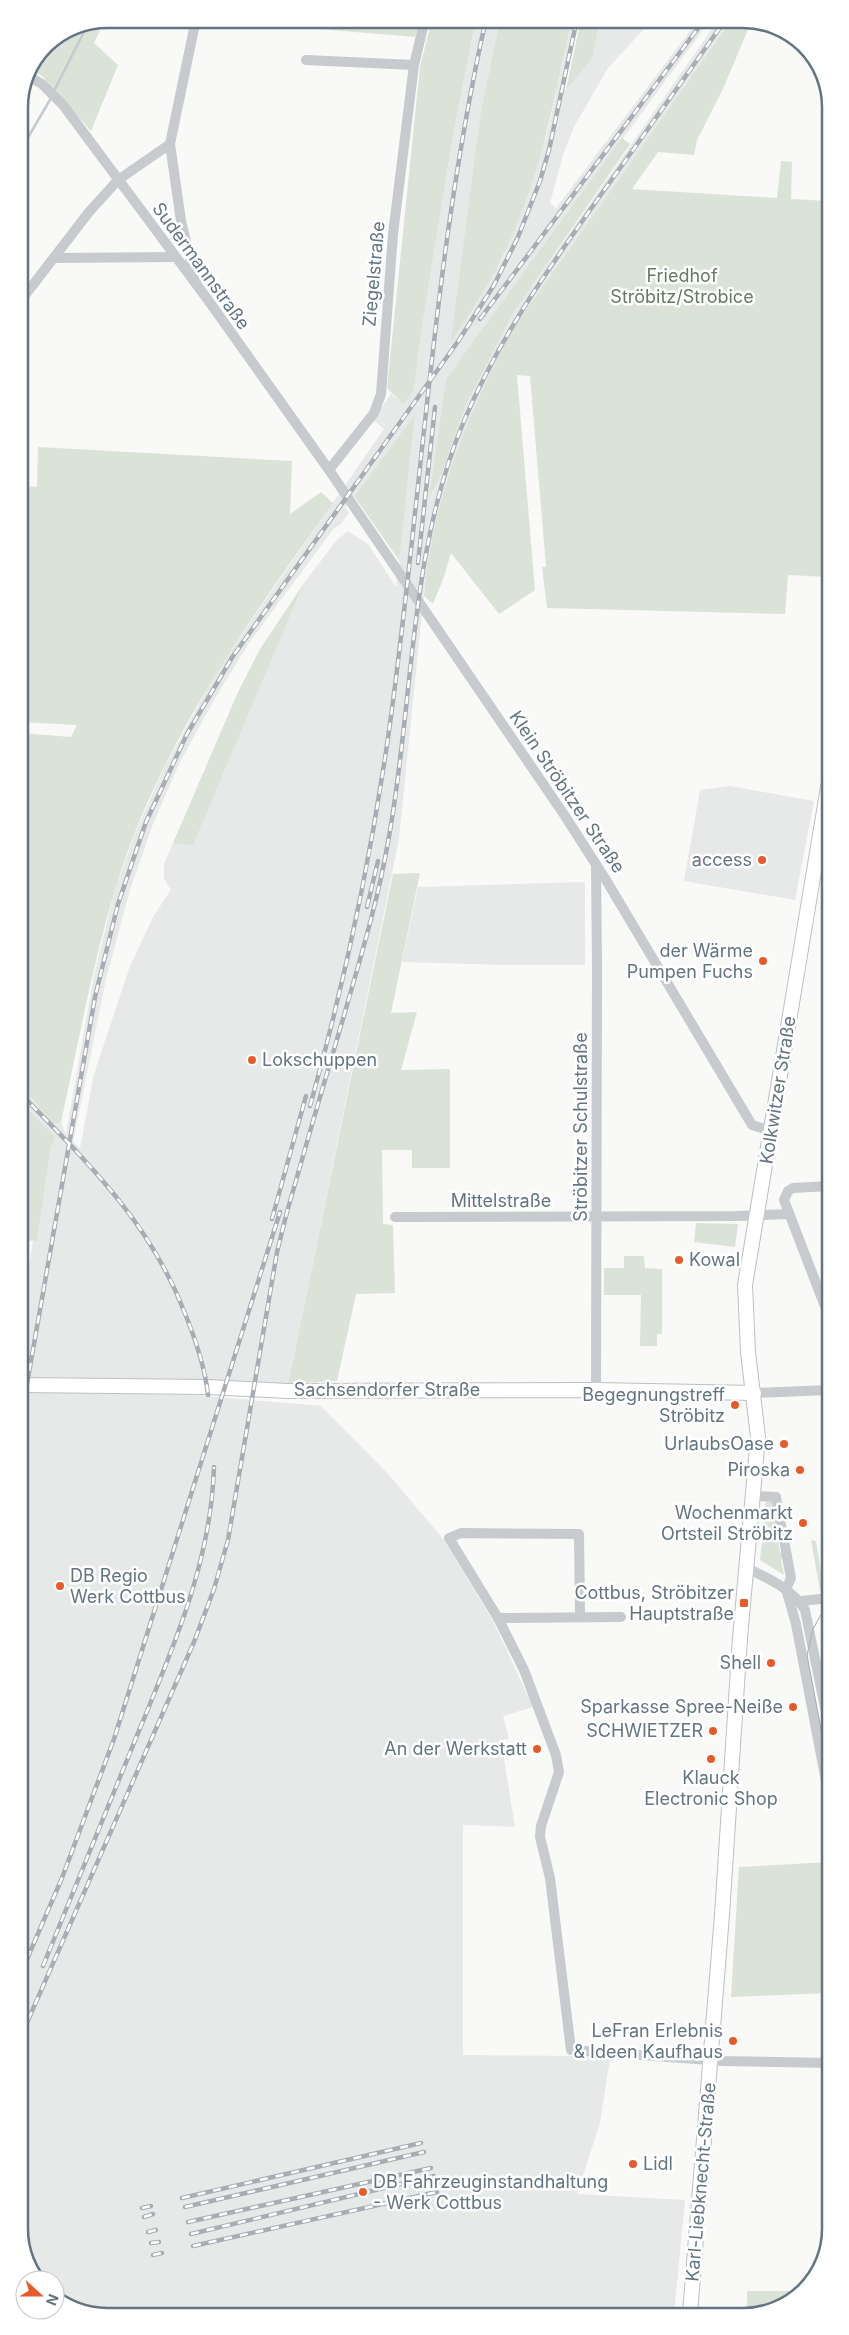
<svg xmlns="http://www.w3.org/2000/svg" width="849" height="2335" viewBox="0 0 849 2335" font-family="Inter,sans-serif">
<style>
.built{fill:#e7e8e8;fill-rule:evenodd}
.green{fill:#dbe2d8}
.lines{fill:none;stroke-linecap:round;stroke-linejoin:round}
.stream{stroke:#c2cbd0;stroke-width:2.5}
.secondary-casing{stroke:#bcc0c5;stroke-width:16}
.street{stroke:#c7cbce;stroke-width:10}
.secondary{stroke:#fff;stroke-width:14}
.tram{stroke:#a7adb3;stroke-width:1}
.rail-casing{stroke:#a7adb3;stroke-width:4.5}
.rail{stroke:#fff;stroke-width:2.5;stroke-dasharray:8;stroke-linecap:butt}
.poi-dot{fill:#e85a29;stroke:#fff;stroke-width:2}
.labels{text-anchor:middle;stroke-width:5;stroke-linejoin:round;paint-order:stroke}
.street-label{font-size:18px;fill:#647483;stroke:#fff}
.park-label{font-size:18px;fill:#667a63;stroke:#fff}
.poi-label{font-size:18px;fill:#647483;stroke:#fff;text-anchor:end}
.rim{fill:none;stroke:#647483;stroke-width:2.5}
</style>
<rect width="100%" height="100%" fill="#f9f9f7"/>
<g class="built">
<path d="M476,19H500L481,110L450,342L504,256L525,203L549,126L572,19H579L564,89L566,90L593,58L600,19H653L608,68L574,127L563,155L550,203L556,208L699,19H711L446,379L439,439L434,461L432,495L466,405L512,315L719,19H732L517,323L434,531L425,583L399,839L288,1384L218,1380L21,1381V1317L33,1241H37L51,1147L55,1137L20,1101V1085L54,1123L61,1122L66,1134L94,975L115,889L137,829L165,766L219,667L384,429L373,420L391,394L403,403L414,390L421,333L454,130ZM415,416L396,587L368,544L348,531L336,541L304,583L193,844L173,843L164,864V878L171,890L154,915L130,966L94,1074L80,1148L73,1142L106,979L130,890L153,824L179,764L214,700L249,643L334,528L341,524L349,513L345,507Z"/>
<path d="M730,786L814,801L795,900L684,881L700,790Z"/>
<path d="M585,882V965H506L402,962L418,887Z"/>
<path d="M21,1392L194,1395L321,1406L389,1475L444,1540L493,1621L533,1707L503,1716L509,1739L501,1740L515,1827L463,1825V2055L583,2056L610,2059L600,2123L577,2194L685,2200L674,2314L101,2316L55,2299V2280H41L22,2251Z"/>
</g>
<g class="green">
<path d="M105,19L94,43L118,65L91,131L42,76L33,70L45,44L73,25Z"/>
<path d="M283,19H420L415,37L282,26Z"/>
<path d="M432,19H476L454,130L421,333L414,390L403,404L387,388L420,67Z"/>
<path d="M500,19H572C554,99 540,181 503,256C488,286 469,315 450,343L481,110Z"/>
<path d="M581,19H600L593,58L566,90Z"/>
<path d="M732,19L752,20L723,89L697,140L694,155L658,152L632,189L777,198L781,161L792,162L791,199L827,201L828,577L788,575L785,614L547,608L542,567H546L530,376L517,375L535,590L499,614L451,553L444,577L433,604L424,596C432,500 470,406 517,323Z"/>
<path d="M622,138L630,144L512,315L466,405L442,472L429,499L446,379Z"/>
<path d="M415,415L400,553L399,560L354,496Z"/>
<path d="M38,447L292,461L290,514L321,492L333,503C247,623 158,746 115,890C92,966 78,1045 61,1122L54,1124L20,1085V733L71,737L77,725L20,722L19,486L37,487Z"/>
<path d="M304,583L193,845L173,843L238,692L260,649Z"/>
<path d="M420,873L391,1013L417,1012L401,1070L450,1069V1168H412V1150H382L383,1224L393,1225L395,1293L356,1294L337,1381L288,1384L393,874Z"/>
<path d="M20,1101L55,1137L51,1147L37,1241L22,1240L20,1251Z"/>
<path d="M696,1223L738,1224L735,1247L694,1242Z"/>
<path d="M624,1256H644L645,1268L662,1269V1334H657V1346H640L641,1295H604V1268H624Z"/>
<path d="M766,1501L772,1502L780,1532L777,1536L780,1552L784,1556L781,1560L784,1575L760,1560Z"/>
<path d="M811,1540L816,1541L824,1591H820Z"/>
<path d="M830,1862V1993L731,1997L739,1867Z"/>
<path d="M747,2291H798L765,2313H747Z"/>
</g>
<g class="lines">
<g class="stream">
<path d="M54,91L89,22"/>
<path d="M19,153L51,98"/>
</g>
<defs>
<g id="secondary">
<path d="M21,1385L207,1387L287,1391L596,1390L754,1393"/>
<path d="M690,2313L722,1915L740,1638L758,1437L748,1352L745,1285L828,787"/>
</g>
</defs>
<use href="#secondary" class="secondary-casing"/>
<g class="street">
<path d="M306,60L414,65"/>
<path d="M30,77L42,84L63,105L208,300L329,470L565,816L606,880L752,1125L771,1131"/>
<path d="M54,258L175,257"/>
<path d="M196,283L181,221L170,144L196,19"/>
<path d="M19,303L89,212L118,180L170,144"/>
<path d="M329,470L374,413L381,394L393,234L414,65L425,19"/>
<path d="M596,864L597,968L596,1390"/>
<path d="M829,1186L793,1188L788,1191L784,1200L829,1317"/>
<path d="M395,1217L737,1216L789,1214"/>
<path d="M754,1393L829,1390"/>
<path d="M754,1496L776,1497L791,1578L786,1589L796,1624L830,1802"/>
<path d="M747,1568C769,1579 791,1588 805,1610L830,1732"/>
<path d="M793,1602L829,1598"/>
<path d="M580,1617L579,1534L461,1533L449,1538L498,1618L524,1670L556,1755L559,1772L541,1826L540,1837L550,1878L571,2050L724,2061L830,2063"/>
<path d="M498,1618L621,1617"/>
</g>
<use href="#secondary" class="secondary"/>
<g class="tram">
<path d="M829,1507L822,1530L829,1578"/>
<path d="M829,1595L827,1604L813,1629L807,1655L830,1777"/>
</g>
<defs>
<g id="rail">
<path d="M480,319L705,19"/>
<path d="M418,563L435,407"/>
<path d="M367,907L378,861"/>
<path d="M20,1093C86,1161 149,1221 184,1311C195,1338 205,1366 208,1395"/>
<path d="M310,1106C344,985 370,862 388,738C422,498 433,255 486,19"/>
<path d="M272,1219L306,1096"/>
<path d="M21,1418L95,997L118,904L146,822L187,734L233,656L459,340L494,285L518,237L540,181L549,150L577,19"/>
<path d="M43,1966C74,1890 105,1814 136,1738C172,1650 211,1564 214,1467"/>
<path d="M21,1973L62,1878L114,1739L280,1212"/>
<path d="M22,2034L194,1642L214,1589L228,1540L277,1252L287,1212C306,1145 325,1079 345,1012C361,956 378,900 388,842C414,702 408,554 464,421C501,334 551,265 605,189C646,132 686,76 726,19"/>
<path d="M182,2198L421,2143"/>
<path d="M185,2207L424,2152"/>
<path d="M142,2208L151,2206"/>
<path d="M144,2217L153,2214"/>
<path d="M188,2222L431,2168"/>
<path d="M148,2232L156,2230"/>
<path d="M191,2234L434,2176"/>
<path d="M151,2243L159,2242"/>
<path d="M193,2246L437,2192"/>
<path d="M153,2255L162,2253"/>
<path d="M166,2314L175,2312"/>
</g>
</defs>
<use href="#rail" class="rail-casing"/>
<use href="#rail" class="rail"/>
</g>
<g class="poi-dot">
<circle cx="762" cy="860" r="5"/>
<circle cx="763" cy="961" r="5"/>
<circle cx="252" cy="1060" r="5"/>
<circle cx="679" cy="1260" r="5"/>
<circle cx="735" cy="1405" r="5"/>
<circle cx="784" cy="1444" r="5"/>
<circle cx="800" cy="1470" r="5"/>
<circle cx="803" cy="1523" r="5"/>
<circle cx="60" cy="1586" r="5"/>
<rect x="739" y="1598" width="10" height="10" rx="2.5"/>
<circle cx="771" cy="1663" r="5"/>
<circle cx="793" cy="1707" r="5"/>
<circle cx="713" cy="1731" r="5"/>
<circle cx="537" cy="1749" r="5"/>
<circle cx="711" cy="1759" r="5"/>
<circle cx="733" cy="2041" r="5"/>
<circle cx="633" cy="2164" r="5"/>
<circle cx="363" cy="2192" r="5"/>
</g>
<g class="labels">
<g class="street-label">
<text transform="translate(201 266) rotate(54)" y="6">Sudermannstraße</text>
<text transform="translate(374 274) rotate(-85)" y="6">Ziegelstraße</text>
<text transform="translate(567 792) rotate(56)" y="6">Klein Ströbitzer Straße</text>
<text transform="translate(778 1090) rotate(-81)" y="6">Kolkwitzer Straße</text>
<text transform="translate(581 1127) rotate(-90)" y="6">Ströbitzer Schulstraße</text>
<text x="501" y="1207">Mittelstraße</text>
<text x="387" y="1396">Sachsendorfer Straße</text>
<text transform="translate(701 2182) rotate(-85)" y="6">Karl-Liebknecht-Straße</text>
</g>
<g class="park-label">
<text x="682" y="282">Friedhof<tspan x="682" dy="21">Ströbitz/Strobice</tspan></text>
</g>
<g class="poi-label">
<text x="752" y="866">access</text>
<text x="753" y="957">der Wärme<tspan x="753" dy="21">Pumpen Fuchs</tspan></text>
<text x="262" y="1066" text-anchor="start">Lokschuppen</text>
<text x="689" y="1266" text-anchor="start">Kowal</text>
<text x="725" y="1401">Begegnungstreff<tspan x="725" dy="21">Ströbitz</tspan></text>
<text x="774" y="1450">UrlaubsOase</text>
<text x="790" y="1476">Piroska</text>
<text x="793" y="1519">Wochenmarkt<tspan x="793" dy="21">Ortsteil Ströbitz</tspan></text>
<text x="70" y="1582" text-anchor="start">DB Regio<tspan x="70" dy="21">Werk Cottbus</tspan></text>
<text x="734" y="1599">Cottbus, Ströbitzer<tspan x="734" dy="21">Hauptstraße</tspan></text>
<text x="761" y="1669">Shell</text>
<text x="783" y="1713">Sparkasse Spree-Neiße</text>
<text x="703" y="1737">SCHWIETZER</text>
<text x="527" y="1755">An der Werkstatt</text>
<text x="711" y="1784" text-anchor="middle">Klauck<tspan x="711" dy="21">Electronic Shop</tspan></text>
<text x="723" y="2037">LeFran Erlebnis<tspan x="723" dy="21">&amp; Ideen Kaufhaus</tspan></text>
<text x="643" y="2170" text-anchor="start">Lidl</text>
<text x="373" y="2188" text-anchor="start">DB Fahrzeuginstandhaltung<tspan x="373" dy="21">- Werk Cottbus</tspan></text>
</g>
</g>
<path d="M0 0H849V2335H0ZM107 28H743A79 79 0 0 1 822 107V2229A79 79 0 0 1 743 2308H107A79 79 0 0 1 28 2229V107A79 79 0 0 1 107 28Z" fill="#fff" fill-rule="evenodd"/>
<path class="rim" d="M107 28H743A79 79 0 0 1 822 107V2229A79 79 0 0 1 743 2308H107A79 79 0 0 1 28 2229V107A79 79 0 0 1 107 28Z"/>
<g transform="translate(40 2295) rotate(111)"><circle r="24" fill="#ffffff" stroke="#c1c7cd"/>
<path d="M0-4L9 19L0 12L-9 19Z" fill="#e85a29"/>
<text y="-8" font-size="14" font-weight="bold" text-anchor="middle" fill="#647483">N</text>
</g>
</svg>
